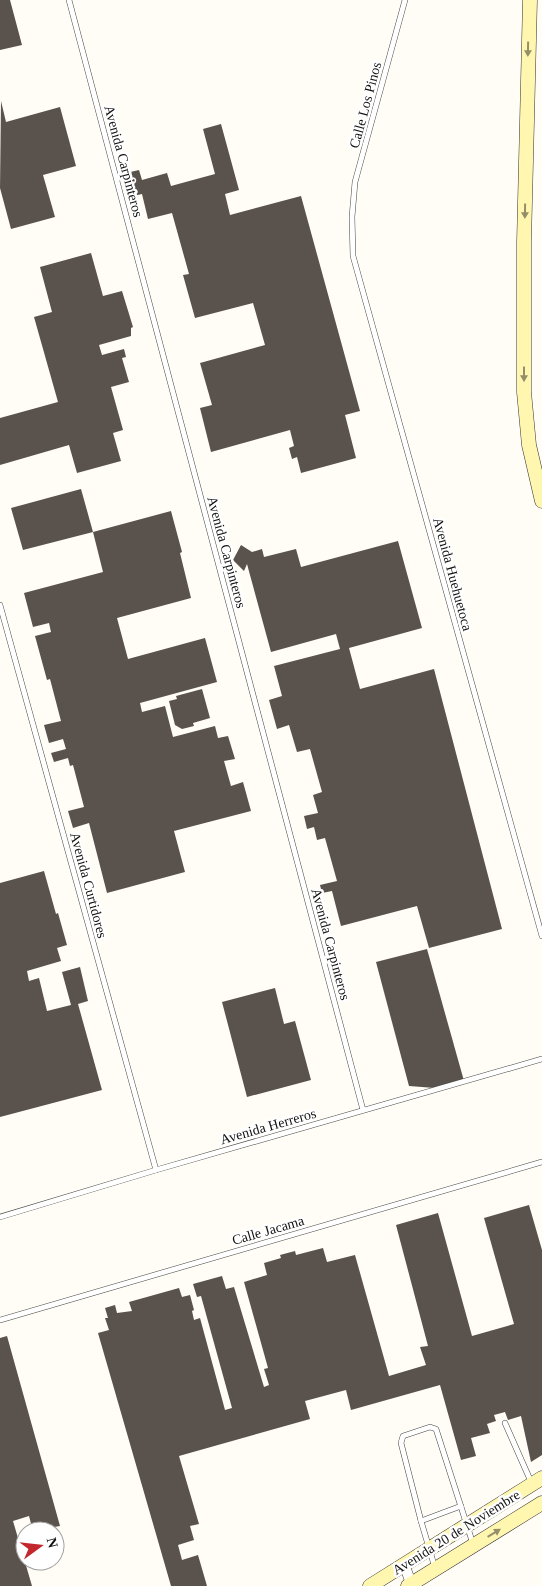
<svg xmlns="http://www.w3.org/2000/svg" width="542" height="1586" viewBox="0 0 542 1586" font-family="Georgia,serif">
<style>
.building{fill:#5a524d}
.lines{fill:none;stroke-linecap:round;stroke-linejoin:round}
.service-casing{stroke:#444;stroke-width:6}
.minor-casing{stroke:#444;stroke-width:11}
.secondary-casing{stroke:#333;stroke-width:15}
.service{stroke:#fff;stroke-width:5}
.minor{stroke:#fff;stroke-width:10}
.secondary{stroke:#fff6b0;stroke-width:14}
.oneway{fill:#948f68}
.labels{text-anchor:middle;stroke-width:5;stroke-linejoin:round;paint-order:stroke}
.street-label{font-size:14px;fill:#111;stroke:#fff}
</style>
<rect width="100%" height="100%" fill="#fffdf5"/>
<g class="building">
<path d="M0,0H10L22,45L0,50Z"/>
<path d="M1,101L6,122L60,107L76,166L43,175L55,217L11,229L0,188Z"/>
<path d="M221,124L239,190L225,194L230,215L301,196L360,411L345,415L356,458L301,473L297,457L292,459L289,448L294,446L290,430L211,452L200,408L212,405L200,363L265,345L253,303L195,318L183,275L189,274L172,213L148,219L142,194L133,196L126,173L139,170L142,180L167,173L171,186L215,174L203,129Z"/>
<path d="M91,253L103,296L122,291L133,327L131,328V336L99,345L102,355L124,349L126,357L122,358L129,382L111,387L123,430L113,433L121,461L77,473L69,445L0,465V418L58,402L34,317L52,312L40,267Z"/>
<path d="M81,489L93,532L23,550L11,508Z"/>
<path d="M171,511L182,552L180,553L191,598L117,618L128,659L205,638L217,682L140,703L142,712L165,706L173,737L215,726L218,738L228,736L235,759L224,761L231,786L243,782L251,811L174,831L185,872L107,893L89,823L73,828L68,811L84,807L73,765L70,766L68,758L54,762L51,753L66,749L63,739L49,743L44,725L61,721L50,679L47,680L35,636L51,632L49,623L33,627L24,593L103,572L93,532Z"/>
<path d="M398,541L422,628L349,648L360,689L434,669L502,929L429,948L417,906L341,926L332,891L322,893L320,885L337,881L325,838L317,840L314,827L307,829L304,816L318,813L313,795L322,792L310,749L297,752L289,725L277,729L269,700L282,696L274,666L340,649L336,634L271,652L247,564L244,571L233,560L241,545L252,552L262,549L264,557L296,549L301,567Z"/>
<path d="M202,689L210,718L193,723L194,726L182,729L175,725L169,701L177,699L176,696Z"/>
<path d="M44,871L56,914L58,913L67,945L57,948L61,961L27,971L29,981L39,978L47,1011L71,1005L62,972L80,967L88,1001L78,1004L102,1090L0,1117V883Z"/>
<path d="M427,949L464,1081L435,1088L409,1086L376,962Z"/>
<path d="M275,988L284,1024L295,1021L311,1080L247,1097L222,1002Z"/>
<path d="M529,1205L542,1250V1455L531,1462L521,1416L508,1420L505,1412L494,1415L496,1421L487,1424L490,1433L471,1438L476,1456L461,1460L440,1385L351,1410L346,1390L305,1401L310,1419L179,1456L199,1524L190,1526L194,1540L178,1545L182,1560L198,1555L207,1586H171L98,1333L109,1330L105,1318H108L105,1308L115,1305L117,1313L132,1311L129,1302L179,1288L182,1297L190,1295L194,1310L192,1311L194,1320L200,1318L225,1410L232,1408L201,1296L197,1297L193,1284L222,1276L226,1289L234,1287L264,1387L269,1385L264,1369L268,1368L244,1282L267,1275L264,1263L281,1258L280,1255L295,1251L296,1255L323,1248L327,1262L355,1255L389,1376L426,1365L420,1347L428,1346L396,1225L438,1213L472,1336L514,1324L484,1218Z"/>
<path d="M7,1336L60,1526L42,1529V1531H33L29,1516L13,1521L32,1586H0V1338Z"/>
</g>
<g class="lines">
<defs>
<g id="service">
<path d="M69,0L363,1110"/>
<path d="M405,0L355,182L352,217L353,256L542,936"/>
<path d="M0,605L156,1170"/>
<path d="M0,1217L156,1170L542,1059"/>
<path d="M0,1320L542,1162"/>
<path d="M505,1423L532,1484"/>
<path d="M421,1521L461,1506"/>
<path d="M435,1568L421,1521L401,1443L403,1436L430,1427L436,1429L473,1544"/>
</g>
<path id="minor" d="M404,1564L412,1586"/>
<g id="secondary">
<path d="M530,0L524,242V392L529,445L542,501"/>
<path d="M370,1586L542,1478"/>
<path d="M408,1586L542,1503"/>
</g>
</defs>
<use href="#service" class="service-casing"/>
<use href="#minor" class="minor-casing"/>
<use href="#secondary" class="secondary-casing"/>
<use href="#service" class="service"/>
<use href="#minor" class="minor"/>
<use href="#secondary" class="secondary"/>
</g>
<defs><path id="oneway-solid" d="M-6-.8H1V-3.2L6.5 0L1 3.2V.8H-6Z" transform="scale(1.25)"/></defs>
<g class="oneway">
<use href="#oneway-solid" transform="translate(528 49) rotate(91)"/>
<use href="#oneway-solid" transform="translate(525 211) rotate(91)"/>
<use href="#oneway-solid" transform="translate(524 374) rotate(90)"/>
<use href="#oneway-solid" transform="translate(494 1533) rotate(-31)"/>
</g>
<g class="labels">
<g class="street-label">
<text transform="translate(365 105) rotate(-75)" y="5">Calle Los Pinos</text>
<text transform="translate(124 161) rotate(75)" y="5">Avenida Carpinteros</text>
<text transform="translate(227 552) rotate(75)" y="5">Avenida Carpinteros</text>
<text transform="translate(453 574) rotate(75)" y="5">Avenida Huehuetoca</text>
<text transform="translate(89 885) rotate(75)" y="5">Avenida Curtidores</text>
<text transform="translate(331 944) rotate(75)" y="5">Avenida Carpinteros</text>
<text transform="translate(268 1126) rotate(-16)" y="5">Avenida Herreros</text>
<text transform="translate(268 1230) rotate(-16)" y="5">Calle Jacama</text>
<text transform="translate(456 1532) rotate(-32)" y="5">Avenida 20 de Noviembre</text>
</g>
</g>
<g transform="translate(40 1546) rotate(75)"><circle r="24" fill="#ffffff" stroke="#a0a0a0"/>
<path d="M0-4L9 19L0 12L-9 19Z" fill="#c4262e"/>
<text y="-8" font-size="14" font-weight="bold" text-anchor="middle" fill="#111111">N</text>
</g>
</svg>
